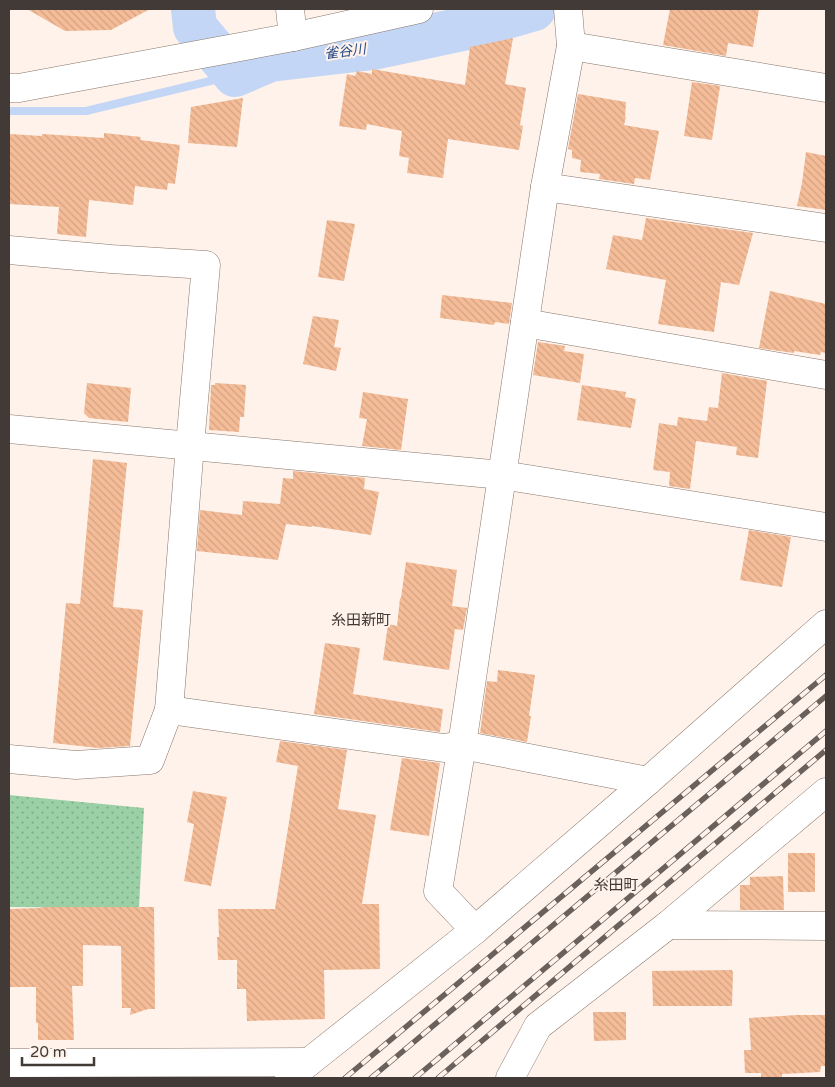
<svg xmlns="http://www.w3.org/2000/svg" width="835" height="1087" viewBox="0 0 835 1087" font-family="'Varela Round','Noto Sans JP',sans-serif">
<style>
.park{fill:url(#park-dots)}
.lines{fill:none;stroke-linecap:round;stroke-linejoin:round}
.stream{stroke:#c3d6f6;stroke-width:8}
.river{stroke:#c3d6f6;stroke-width:44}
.building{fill:url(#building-back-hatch)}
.minor-casing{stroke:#88766b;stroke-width:29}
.minor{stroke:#fff;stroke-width:28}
.rail-casing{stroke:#6a615c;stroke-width:5.5}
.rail{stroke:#fef2ea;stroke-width:4;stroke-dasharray:11;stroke-linecap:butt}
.labels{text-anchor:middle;stroke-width:4;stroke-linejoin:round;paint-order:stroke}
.water-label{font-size:14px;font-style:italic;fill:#2a4d8c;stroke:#fef2ea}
.quarter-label{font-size:15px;fill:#423a36;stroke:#fef2ea}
</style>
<defs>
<pattern id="park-dots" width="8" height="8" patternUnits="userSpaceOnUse" patternTransform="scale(1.25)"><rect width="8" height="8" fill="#9bd0a6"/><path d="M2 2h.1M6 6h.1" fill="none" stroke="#80aa88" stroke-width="1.8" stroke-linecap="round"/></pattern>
<pattern id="building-back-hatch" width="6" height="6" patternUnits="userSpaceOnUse" patternTransform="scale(1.25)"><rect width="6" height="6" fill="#f5bc98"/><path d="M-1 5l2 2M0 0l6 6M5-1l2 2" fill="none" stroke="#d3a284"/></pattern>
</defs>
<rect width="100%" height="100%" fill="#fef2ea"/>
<path class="park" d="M9,795L144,808L139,908L9,907Z"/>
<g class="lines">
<path class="stream" d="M9,111H86L235,75"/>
<path class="river" d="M193,9L195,27L235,75L270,60L373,48L472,27L534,9"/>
</g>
<g class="building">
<path d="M27,9H150L111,30L65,31Z"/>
<path d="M670,9H759L753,47L728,43L726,56L663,45Z"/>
<path d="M513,38L505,84L526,88L520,125L523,126L519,150L448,139L443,178L407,173L409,158L399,156L402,131L367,124L366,130L339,126L347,74L355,76L357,71L372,74V69L465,85L470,47Z"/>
<path d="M692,82L720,86L712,140L684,136Z"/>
<path d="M578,94L626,102L625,117H626L624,125L659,131L650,180L635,178L634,184L599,179L600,174L580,172L581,160L572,158V150L568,149Z"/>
<path d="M243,98L237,147L188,143L191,107Z"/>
<path d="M104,133L141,137L140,140L180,145L175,184L168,183L167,190L135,186L133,205L89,200L86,237L57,234L59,207L9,204V134L42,136V134L104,138Z"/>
<path d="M806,152L826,156V210L797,206L802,183Z"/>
<path d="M646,218L753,233L739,285L721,282L714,332L658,324L666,280L606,269L613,235L642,240Z"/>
<path d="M327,220L355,224L344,281L318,277Z"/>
<path d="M770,291L826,304V353L821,352L820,355L794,351V353L759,348Z"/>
<path d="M442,295L512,303L509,324L495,322L494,325L440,318Z"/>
<path d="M313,316L339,320L334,347L341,348L336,371L303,364Z"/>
<path d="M538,342L565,346L564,351L584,354L580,383L533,375Z"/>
<path d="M722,373L767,381L758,458L736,455L737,447L696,441L690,489L669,486L670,472L653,470L659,423L677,426L678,417L707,421L709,407L718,408Z"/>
<path d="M87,383L131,388L128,422L89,418L84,413Z"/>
<path d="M215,383L246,385L244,417H240L239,432L209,430L211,385H215Z"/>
<path d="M582,385L626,392L625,397L636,399L631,428L577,420Z"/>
<path d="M363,392L408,399L401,450L362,446L367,419L359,418Z"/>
<path d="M93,459L127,463L113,607L143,610L130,746L98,748L53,743L66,603L80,604Z"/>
<path d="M293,471L365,478L364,489L379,492L371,535L312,526V527L286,524L278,560L197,551L200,510L242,515L243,501L280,504L283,478L293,479Z"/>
<path d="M749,530L791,537L782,587L740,580Z"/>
<path d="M406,562L457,570L452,606L467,608L463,630L455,629L449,670L383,660L388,624L397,626L400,598H401Z"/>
<path d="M325,643L360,648L353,694L443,709L440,732L314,714Z"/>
<path d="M498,670L535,675L529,716H531L527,742L480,733L487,681L497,682Z"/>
<path d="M280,741L347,750L338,809L376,815L362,904H379L380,969L324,970L325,1019L247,1021L246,989H237V960H218L217,937H219L218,909H275L298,766L276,762Z"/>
<path d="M402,758L440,763L429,836L390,830Z"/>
<path d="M193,791L227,797L211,886L184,881L194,824L187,822Z"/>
<rect x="788" y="853" width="27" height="39"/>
<path d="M783,876L784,910H740V885H750V877Z"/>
<path d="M41,907H154L155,1009H148L130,1015L131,1008H122L121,946L83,945V986H72L74,1040H38V1023H36V987H9V909L41,908Z"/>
<path d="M732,970L733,973L732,1006H653L652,971Z"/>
<path d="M593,1012H626V1040L594,1041Z"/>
<path d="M797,1015H826V1066H821L820,1072L782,1074V1078H761V1073H745L744,1050H751L749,1018Z"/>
</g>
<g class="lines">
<defs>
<g id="minor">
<path d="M290,9L293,37"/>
<path d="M571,46L826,88"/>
<path d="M9,88H19L293,37L419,9"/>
<path d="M545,187L826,228"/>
<path d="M9,250L111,259L206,265L190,445L169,710"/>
<path d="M525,323L826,375"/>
<path d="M9,429L502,475L826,527"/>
<path d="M9,759L76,765L150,760L169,710L444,748L462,745L648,781"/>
<path d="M668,925L826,926"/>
<path d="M475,930L438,891L462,745L545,187L571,46L568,9"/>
<path d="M9,1063L309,1062"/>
<path d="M289,1078L309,1062L475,930L648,781L826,624"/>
<path d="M510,1078L538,1026L668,925L826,792"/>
</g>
</defs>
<use href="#minor" class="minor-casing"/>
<use href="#minor" class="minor"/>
<defs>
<g id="rail">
<path d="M345,1078L826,675"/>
<path d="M371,1078L826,696"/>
<path d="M415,1078L826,731"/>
<path d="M438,1078L826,750"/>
</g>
</defs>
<use href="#rail" class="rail-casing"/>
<use href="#rail" class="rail"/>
</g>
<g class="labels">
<g class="water-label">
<text transform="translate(345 51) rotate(-7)" y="5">雀谷川</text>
</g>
<g class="quarter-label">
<text x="361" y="625">糸田新町</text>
<text x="616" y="890">糸田町</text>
</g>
</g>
<rect width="835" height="1087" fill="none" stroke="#423a36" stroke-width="20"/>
<path d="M22 1057v8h72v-8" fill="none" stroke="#423a36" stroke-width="2.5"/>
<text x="30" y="1057" font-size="15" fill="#423a36" stroke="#fef2ea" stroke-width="4" paint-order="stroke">20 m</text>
</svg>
